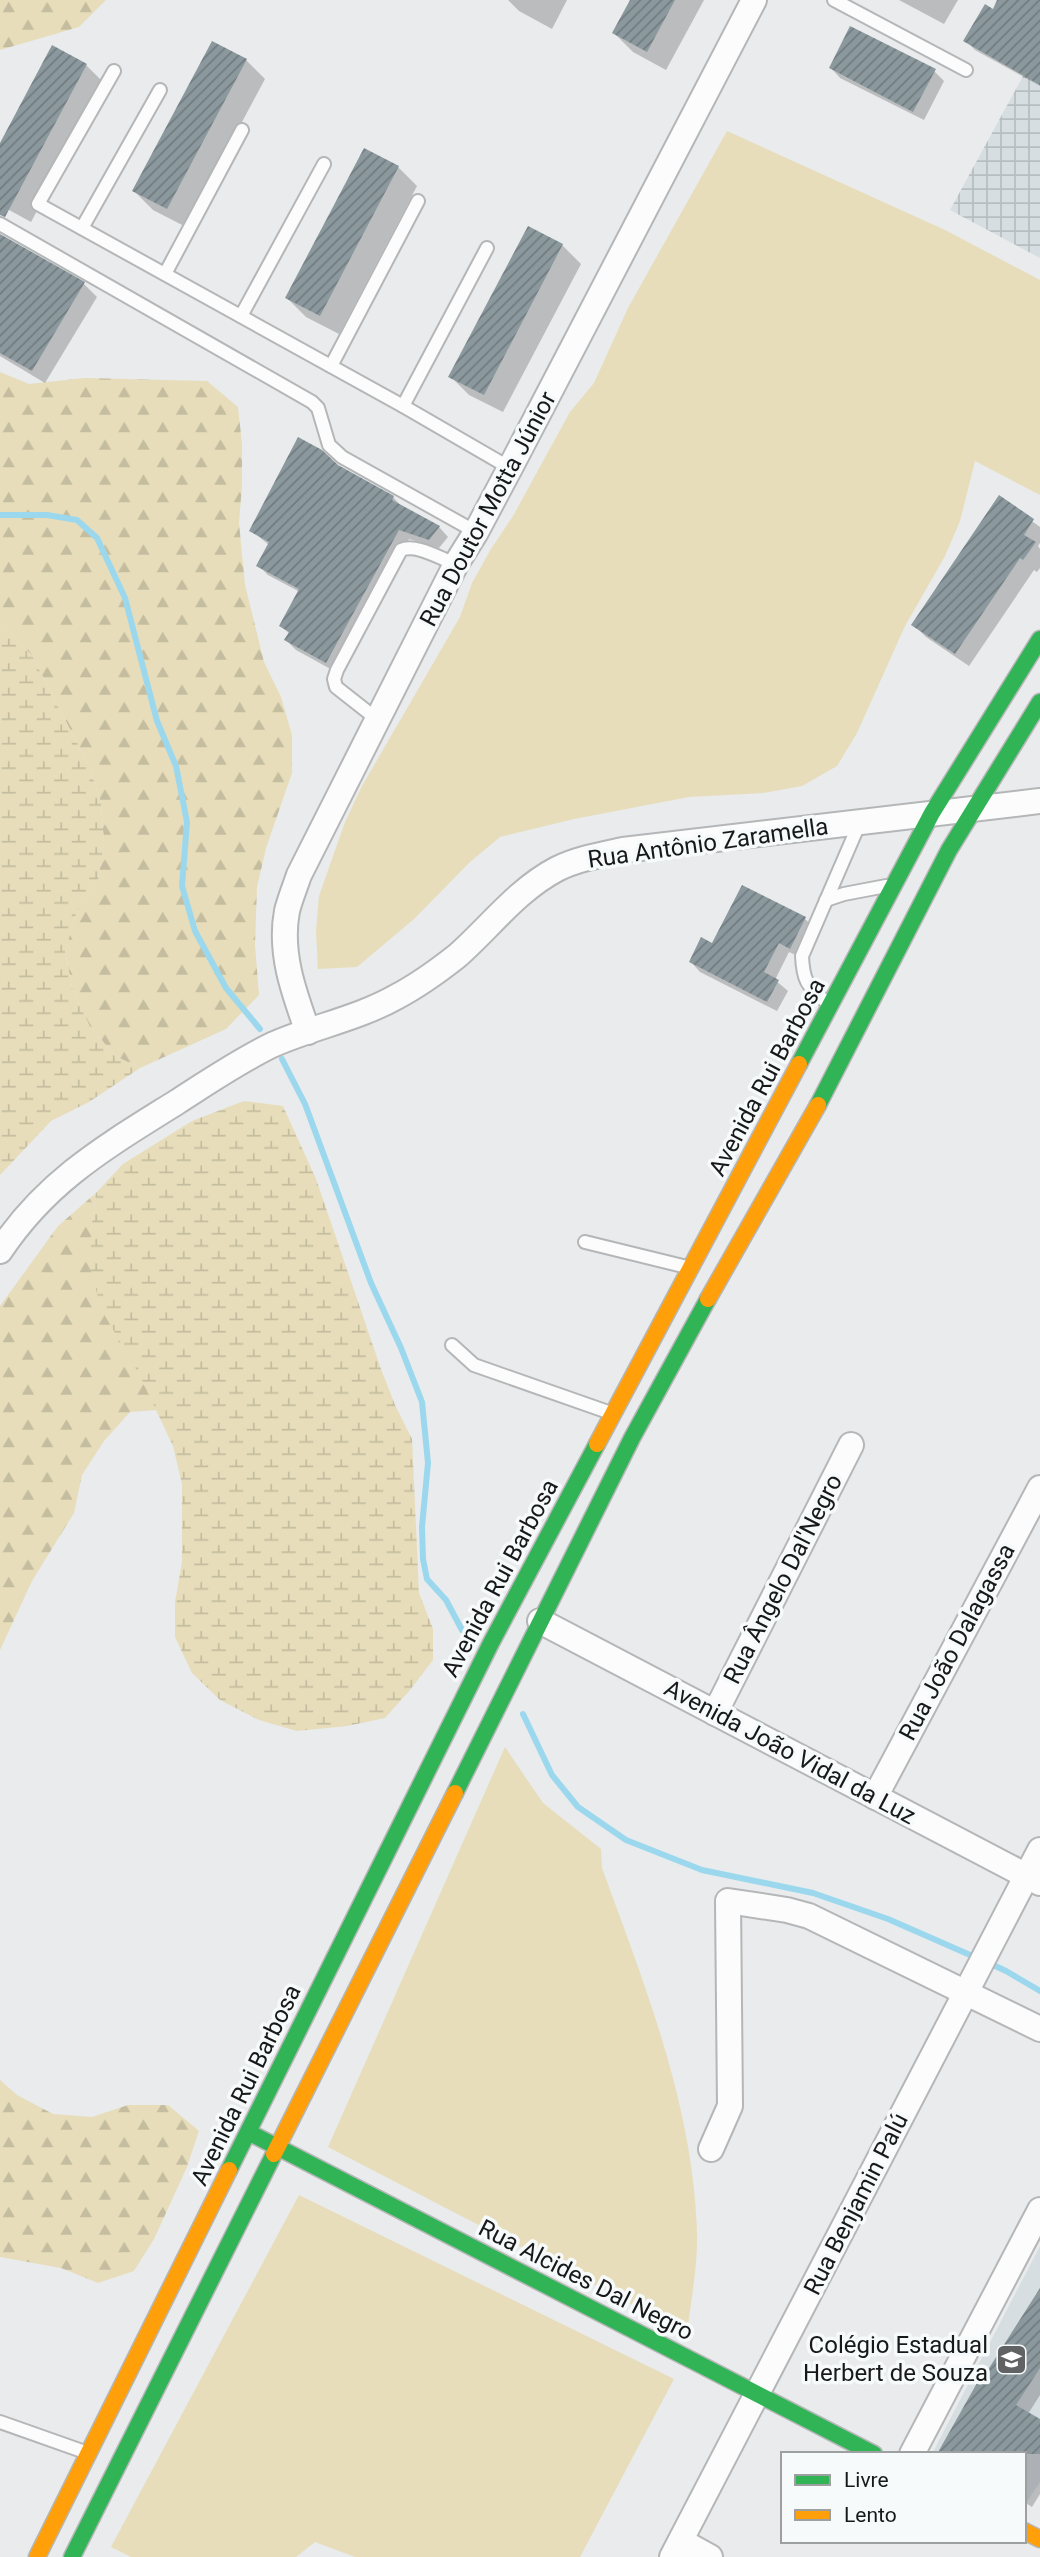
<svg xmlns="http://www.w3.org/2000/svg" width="1040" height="2557" viewBox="0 0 1040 2557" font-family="Roboto,sans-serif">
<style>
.built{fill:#d6dee1}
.industrial{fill:url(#industrial-grid)}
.green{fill:#e7ddba}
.forest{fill:url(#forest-firs)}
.wetland{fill:url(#wetland-marsh)}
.shadow{fill:#0003}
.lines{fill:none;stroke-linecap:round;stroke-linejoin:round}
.stream{stroke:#9bd8ee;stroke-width:6}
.building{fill:url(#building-hatch)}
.lane-casing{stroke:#b5b6b7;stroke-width:16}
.street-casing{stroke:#b5b6b7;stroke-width:28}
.fast-casing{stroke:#b5b6b7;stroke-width:19}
.slow-casing{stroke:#b5b6b7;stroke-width:19}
.lane{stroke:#fcfcfc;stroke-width:12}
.street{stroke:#fcfcfc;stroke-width:24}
.fast{stroke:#30b455;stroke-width:16}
.slow{stroke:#ff9f0a;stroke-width:16}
.labels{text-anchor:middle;stroke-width:7;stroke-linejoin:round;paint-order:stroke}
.street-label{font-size:24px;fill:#171819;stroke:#f6fafb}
.poi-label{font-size:24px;fill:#171819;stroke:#f6fafb;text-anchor:end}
</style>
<defs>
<pattern id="industrial-grid" width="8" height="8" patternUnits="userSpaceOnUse" patternTransform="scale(1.75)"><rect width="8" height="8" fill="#d6dee1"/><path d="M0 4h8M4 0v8" fill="none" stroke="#b7bec0"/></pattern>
<pattern id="forest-firs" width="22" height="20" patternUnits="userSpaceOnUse" patternTransform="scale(1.75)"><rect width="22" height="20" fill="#e7ddba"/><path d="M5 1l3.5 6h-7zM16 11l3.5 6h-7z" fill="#c5bd9f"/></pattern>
<pattern id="wetland-marsh" width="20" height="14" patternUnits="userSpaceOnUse" patternTransform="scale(1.75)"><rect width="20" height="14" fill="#e7ddba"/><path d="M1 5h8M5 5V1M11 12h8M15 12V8" fill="none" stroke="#c5bd9f"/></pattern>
<pattern id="building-hatch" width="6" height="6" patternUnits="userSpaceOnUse" patternTransform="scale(1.75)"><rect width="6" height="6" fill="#8b999e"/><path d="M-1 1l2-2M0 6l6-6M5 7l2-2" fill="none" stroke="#717c80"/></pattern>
</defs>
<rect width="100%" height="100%" fill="#e9ebed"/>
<path class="built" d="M1040,2246V2482L1024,2506V2454H932Z"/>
<path class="industrial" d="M1040,45V258L950,210Z"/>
<g class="green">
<path d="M727,131L945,230L1040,280V495L975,461L960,521L945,556L905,626L857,733L837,766L802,786L763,793L689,797L574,819L500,837L470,862L414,919L357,967L318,969L316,931L319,896L345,822L362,786L460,617L472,583L491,549L513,516L570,412L594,383L628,308Z"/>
<path d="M505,1747L543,1803L601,1849L602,1868C645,1986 693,2105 697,2232C698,2265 691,2300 687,2333L328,2147Z"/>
<path d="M299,2195L674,2379L580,2557H355L315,2542L296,2557H131L111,2547Z"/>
</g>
<g class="forest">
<path d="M0,0H106L79,27L0,50Z"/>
<path d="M0,372L29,384L85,378L207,381L238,407L242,444V485L239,523L245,585L264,662L281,697L292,735V773L266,848L257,887L255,945L259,995L226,1029L140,1068L115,1056L89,1025L72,988L65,950L77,911L98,880L104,843L101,803L89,766L32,656L0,621Z"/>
<path d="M96,1193L91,1231L139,1374L158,1410L130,1412L104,1441L82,1475L74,1513L32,1581L0,1650V1306L58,1226Z"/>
<path d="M0,2080L17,2095L53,2114L92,2117L128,2105H168L199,2131L187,2167L154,2239L134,2271L98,2283L61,2268L0,2257Z"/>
</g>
<g class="wetland">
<path d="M0,621L32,656L89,766L101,803L104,843L98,880L77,911L65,951L72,988L89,1025L115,1056L140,1068L89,1102L51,1121L0,1175Z"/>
<path d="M244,1101L283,1106L316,1179L381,1369L395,1405L412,1439L419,1593L433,1629V1660L410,1690L385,1718L347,1726L297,1731L259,1720L220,1700L192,1673L175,1637V1602L182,1562V1484L173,1446L139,1374L101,1309L91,1270V1231L96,1193L123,1164L192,1121Z"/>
</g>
<g class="shadow">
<path d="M508,0H567L552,29L519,11Z"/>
<path d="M632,0H704L666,70L633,52L614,33Z"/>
<path d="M899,0H958L944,24Z"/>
<path d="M999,0H1040V86L975,50L966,41L994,12Z"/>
<path d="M246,60L265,79L186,227L153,210L134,191Z"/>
<path d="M86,65L105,84L31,222L0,205V146Z"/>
<path d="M831,68L934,71L944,81L924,120L840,78Z"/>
<path d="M398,167L417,186L339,334L306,317L287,298Z"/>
<path d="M0,236L84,284L97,297L45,383L0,356Z"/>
<path d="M562,245L581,264L503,412L469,395L450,376Z"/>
<path d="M337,466L393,497L403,508L439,527L448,537L439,548L409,539L336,672L296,650L286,640L290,634L281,626L300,592L268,575L258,565L269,545L252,531Z"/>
<path d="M999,497L1040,527V543L1038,546L1040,549V568L1037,572L1034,570L969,666L926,637L913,624Z"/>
<path d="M805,919L815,928L800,957L789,952L775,980L788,991L777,1011L700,972L691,962L713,945Z"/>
<path d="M1040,2293V2395L1028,2414L1040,2421V2494L1032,2507L1024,2502V2454L941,2450Z"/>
</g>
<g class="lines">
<g class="stream">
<path d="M0,515H47L77,520L97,538L125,598L157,721L176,766L187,822L182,886L195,931L226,988L260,1029"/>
<path d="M282,1059L305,1104L371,1283L401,1348L422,1402L428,1463L422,1527L423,1559L427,1579L446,1600L462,1630"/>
<path d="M523,1714L552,1775L578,1807L626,1840L702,1870L813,1893L888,1919L977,1958"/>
<path d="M987,1962L1006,1971L1040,1991"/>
</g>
</g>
<g class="building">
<path d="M630,0H675L647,52L612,33Z"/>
<path d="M997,0H1040V85L963,41L985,4L993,9Z"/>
<path d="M850,26L936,69L913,112L829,68Z"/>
<path d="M212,41L247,59L167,209L132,191Z"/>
<path d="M52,45L87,64L5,217L0,215V143Z"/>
<path d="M364,148L399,166L320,316L285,298Z"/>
<path d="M528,226L563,244L484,395L448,377Z"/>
<path d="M0,234L85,282L32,371L0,353Z"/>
<path d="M298,437L322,450L338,465L394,496L392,500L440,526L429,540L399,530L326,663L284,640L289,632L279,626L299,589L256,566L269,542L249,531Z"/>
<path d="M999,495L1034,519L1024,535L1036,542L1023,560L1020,558L955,654L911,625Z"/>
<path d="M742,885L806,917L790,949L779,943L764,972L779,980L767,1002L689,962L701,937L712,943Z"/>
<path d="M1040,2288V2368L1016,2405L1040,2419V2454H937L977,2383L979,2384Z"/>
</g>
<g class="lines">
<defs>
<g id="lane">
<path d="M834,0L966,70"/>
<path d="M114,71L38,204L403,406L510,468"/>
<path d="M0,224L312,402L318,408L329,445L342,457L476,532"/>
<path d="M82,228L160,90"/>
<path d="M165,274L242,130"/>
<path d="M241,316L324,164"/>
<path d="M331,366L418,201"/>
<path d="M403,406L487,248"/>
<path d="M378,720L336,687L334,679L337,670L401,550C416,543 441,559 456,564"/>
<path d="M826,900L844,894L886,886"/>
<path d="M825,1001C807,986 803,980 802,956L860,822"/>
<path d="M585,1242L687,1267"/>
<path d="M452,1345L474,1365L608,1412"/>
<path d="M0,2422L85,2452"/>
</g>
<g id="street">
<path d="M308,1032C294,993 279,953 287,911C290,899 295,887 299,875L456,564L476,532L510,468L754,0"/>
<path d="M0,1251C47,1180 107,1146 177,1102C208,1082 239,1061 272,1045C312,1027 357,1019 396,997C417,986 438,971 457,956C490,927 517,890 557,869C577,859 600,855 623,850L1040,801"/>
<path d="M540,1621L1040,1883"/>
<path d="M715,1713L851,1445"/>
<path d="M875,1797L1040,1488"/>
<path d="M711,2149L730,2106L728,1901L787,1910L809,1916L1040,2029"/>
<path d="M912,2454L1040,2210"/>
<path d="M681,2541L710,2557"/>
<path d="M672,2557L1040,1850"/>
</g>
<g id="fast">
<path d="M799,1064L932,813L1040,639"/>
<path d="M818,1105L949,850L1040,702"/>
<path d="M455,1793L632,1438L708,1299"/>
<path d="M252,2134L874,2454"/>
<path d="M229,2170L491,1643L597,1444"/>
<path d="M72,2557L274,2154"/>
</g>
<g id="slow">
<path d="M708,1299L818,1105"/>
<path d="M597,1444L799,1064"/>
<path d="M274,2154L455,1793"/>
<path d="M1024,2531L1040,2539"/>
<path d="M37,2557L229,2170"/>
</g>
</defs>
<use href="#lane" class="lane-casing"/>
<use href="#street" class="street-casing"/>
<use href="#fast" class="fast-casing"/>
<use href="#slow" class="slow-casing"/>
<use href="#lane" class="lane"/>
<use href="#street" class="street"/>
<use href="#fast" class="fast"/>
<use href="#slow" class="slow"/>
</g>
<defs>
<symbol id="school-square" viewBox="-11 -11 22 22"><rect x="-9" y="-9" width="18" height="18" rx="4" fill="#606263" stroke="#f6fafb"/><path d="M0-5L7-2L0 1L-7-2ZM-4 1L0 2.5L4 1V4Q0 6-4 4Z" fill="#fff"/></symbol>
</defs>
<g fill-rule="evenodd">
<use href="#school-square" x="994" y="2342" width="35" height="35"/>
</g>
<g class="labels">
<g class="street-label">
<text transform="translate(488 509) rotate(-62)" y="8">Rua Doutor Motta Júnior</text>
<text transform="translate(708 843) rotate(-8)" y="8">Rua Antônio Zaramella</text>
<text transform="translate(767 1077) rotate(-62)" y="8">Avenida Rui Barbosa</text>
<text transform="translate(500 1578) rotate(-62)" y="8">Avenida Rui Barbosa</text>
<text transform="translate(783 1579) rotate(-63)" y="8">Rua Ângelo Dal'Negro</text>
<text transform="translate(957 1642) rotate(-62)" y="8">Rua João Dalagassa</text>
<text transform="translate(790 1752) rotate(28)" y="8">Avenida João Vidal da Luz</text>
<text transform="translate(246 2085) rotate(-64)" y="8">Avenida Rui Barbosa</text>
<text transform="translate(856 2204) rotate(-63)" y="8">Rua Benjamin Palú</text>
<text transform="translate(586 2280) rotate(27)" y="8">Rua Alcides Dal Negro</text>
</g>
<g class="poi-label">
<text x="988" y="2353">Colégio Estadual<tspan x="988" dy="28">Herbert de Souza</tspan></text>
</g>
</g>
<rect x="781" y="2452" width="245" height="91" fill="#f6fafb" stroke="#9da0a1" stroke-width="2"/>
<rect x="795" y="2475" width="35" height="10" fill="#30b455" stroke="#9da0a1" stroke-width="2"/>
<text x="844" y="2487" font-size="21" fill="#171819">Livre</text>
<rect x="795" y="2510" width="35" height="10" fill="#ff9f0a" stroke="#9da0a1" stroke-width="2"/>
<text x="844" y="2522" font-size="21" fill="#171819">Lento</text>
</svg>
